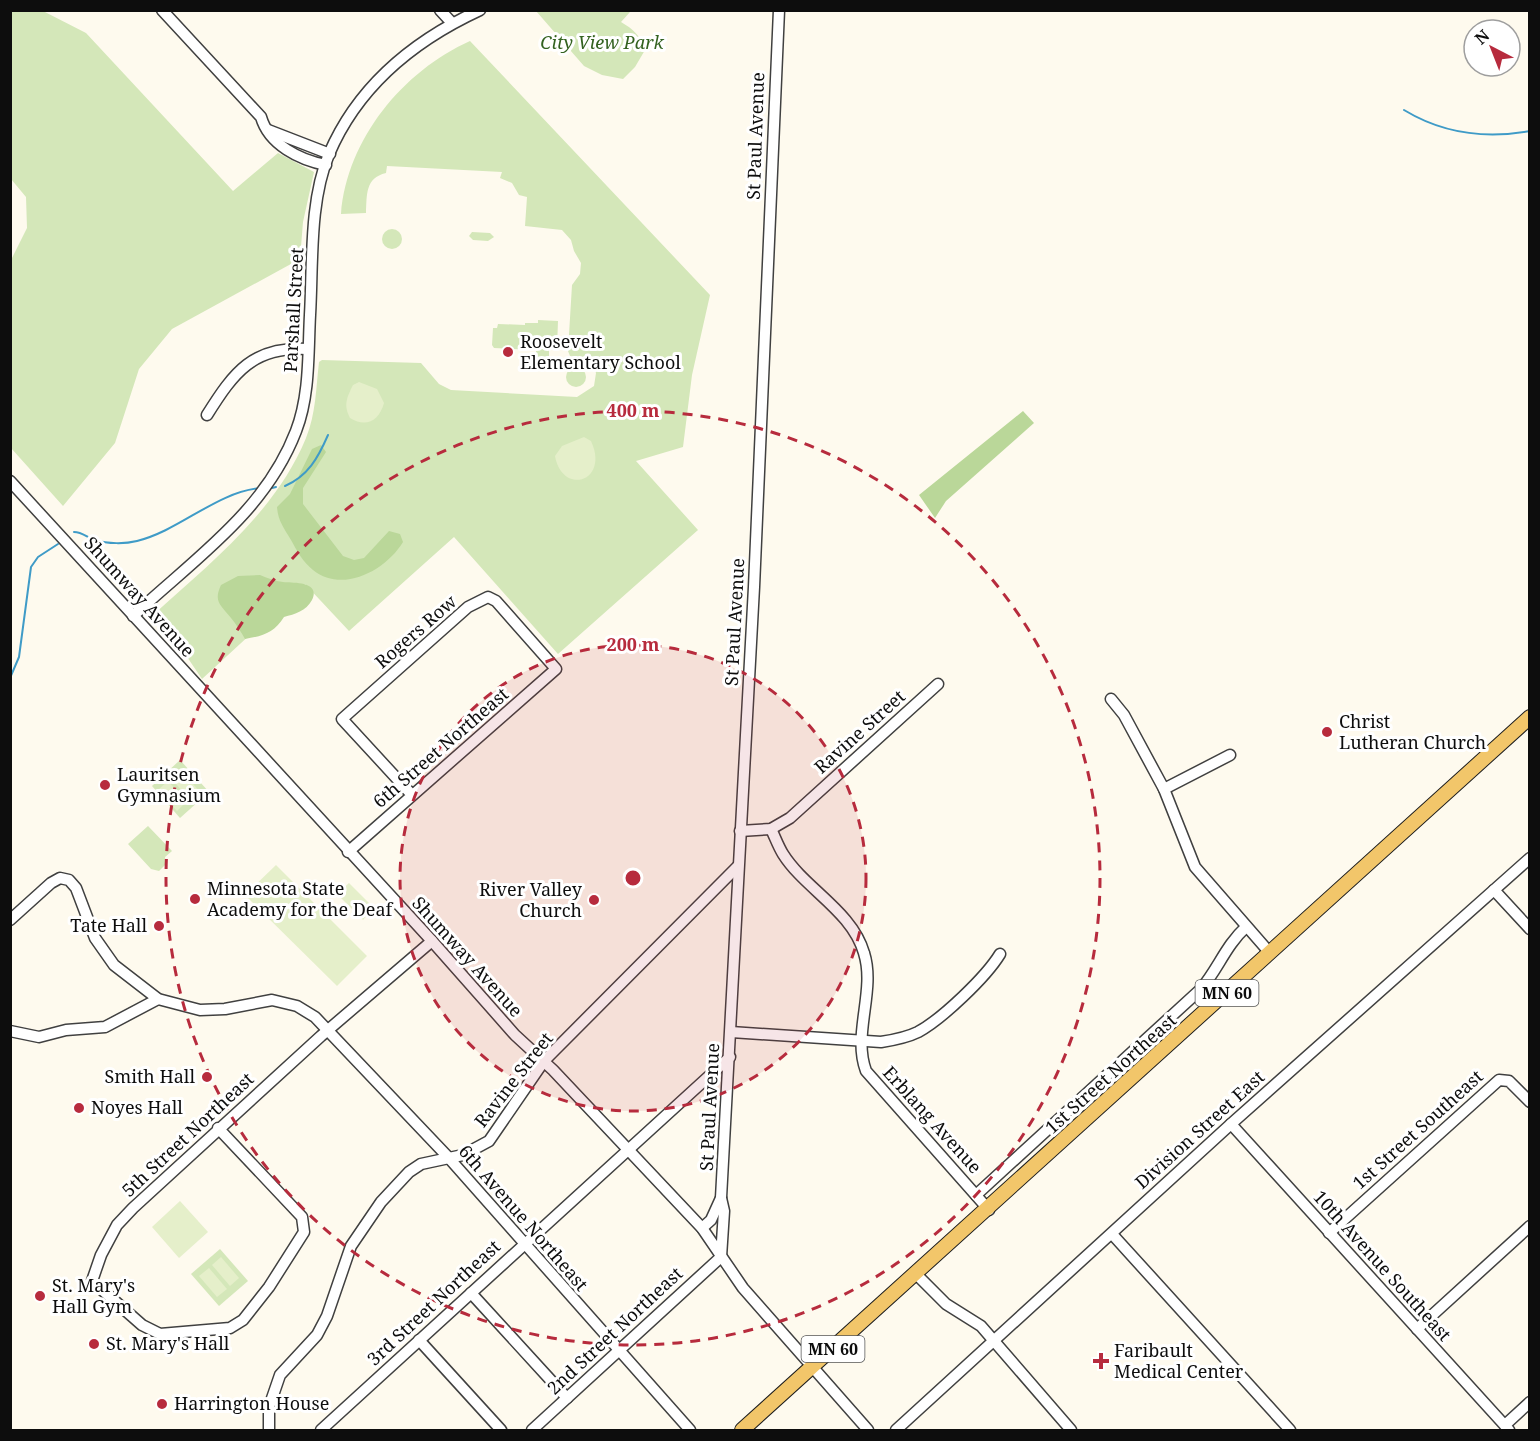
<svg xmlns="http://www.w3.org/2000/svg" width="1540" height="1441" viewBox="0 0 1540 1441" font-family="'Noto Serif',serif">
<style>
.green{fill:#d4e7b9}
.forest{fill:#bad799}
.pitch{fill:#e5efca}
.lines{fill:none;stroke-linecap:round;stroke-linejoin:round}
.stream{stroke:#3f9bc7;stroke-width:2}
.minor-casing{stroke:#404040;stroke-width:13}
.major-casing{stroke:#1e1e1e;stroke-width:16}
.minor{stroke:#fff;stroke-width:10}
.major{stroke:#f2c66a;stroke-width:14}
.ring{fill:none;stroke:#b72b3d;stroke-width:3;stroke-dasharray:10 8}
.poi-dot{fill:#b72b3d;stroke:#fff;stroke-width:2}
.labels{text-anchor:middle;stroke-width:6;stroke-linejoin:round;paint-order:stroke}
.shield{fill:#fff;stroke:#565656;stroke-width:1.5}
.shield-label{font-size:16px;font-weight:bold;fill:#0d0d0d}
.park-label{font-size:18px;font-style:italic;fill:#336220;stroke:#fff}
.street-label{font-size:18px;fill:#0d0d0d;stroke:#fff}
.poi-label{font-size:18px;fill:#0d0d0d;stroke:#fff;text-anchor:start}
.centre{fill:#b72b3d;stroke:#fff;stroke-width:3}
.ring-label{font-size:18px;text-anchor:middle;font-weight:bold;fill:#b72b3d;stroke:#fff;stroke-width:6;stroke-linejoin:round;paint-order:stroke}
</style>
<rect width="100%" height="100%" fill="#fefaee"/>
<g class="green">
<path d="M11,10L43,11L86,33L233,191L278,153L314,172L303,222L300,259L172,329L139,369L115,443L63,506L11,448V260L27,228L26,197L11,179Z"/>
<path d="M536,11H638L630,12L621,22C633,29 641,36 645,50L635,67L623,79L602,75L584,66Z"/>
<path d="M470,41L710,295L692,375L683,447L636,461L698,530L558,654L454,537L349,631L305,584L202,679L179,645L152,616C210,563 275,513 306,438C316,414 316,387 319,362L322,360L421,363L439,384L451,390L577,397L594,386L596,373L592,363L570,356L568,351L572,285L580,274L581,263L574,251L571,240L562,230L525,226L527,197L519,195L512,183L500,178L502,172L387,166L386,173C365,178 367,195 366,213L341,214C347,139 403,71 470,41Z"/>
<circle cx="392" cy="239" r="10"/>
<path d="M472,232L490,233L494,237L488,241L473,240L469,236Z"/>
<path d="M538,320L558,321L557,348H549V358H536V350L494,348L492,345L493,328H497L498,324L525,325V323H538Z"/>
<circle cx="576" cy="377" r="10"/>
<path d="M180,760L209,792L180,818L152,786Z"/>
<path d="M148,826L172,851L165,857L166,864L159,871L151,869L128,844Z"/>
<path d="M220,1249L248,1281L219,1306L191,1274Z"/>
</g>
<g class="forest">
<path d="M1023,411L1034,423L946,501L935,518L919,495Z"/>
<path d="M321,445L326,452L303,488V504L343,556L354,560L364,558L389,531L400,534L403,542C386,570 343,594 313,570C303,562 297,551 291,540C284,528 278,521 277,507L290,494L312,449Z"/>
<path d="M260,575C267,578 275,581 283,582C293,583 321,581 312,600C306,611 295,614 284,617C274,633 263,636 245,639C241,632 236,624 231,618C221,605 213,602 221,585L238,576Z"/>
</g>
<g class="pitch">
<path d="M359,382L377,389L384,403C379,421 366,428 350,418C343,405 347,397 353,385Z"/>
<path d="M584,437L591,441C610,482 562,496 555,456L562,446Z"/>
<path d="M181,770L199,791L189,799L171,778Z"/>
<path d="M168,781L186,802L177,811L158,790Z"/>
<path d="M276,865L367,956L337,986L245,895Z"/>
<path d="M349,883L374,908L363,920L337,894Z"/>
<path d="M180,1201L208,1232L179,1258L152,1227Z"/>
<path d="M221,1257L239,1278L230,1286L212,1265Z"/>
<path d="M209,1268L227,1289L217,1297L199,1276Z"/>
</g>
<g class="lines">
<g class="stream">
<path d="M1404,110C1442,133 1486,139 1530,131"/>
<path d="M285,486C308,476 318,458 328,435"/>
<path d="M272,488L276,487"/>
<path d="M74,532C83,532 87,538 95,540C108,544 125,544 137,541C181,530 216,492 261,488"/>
<path d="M10,678L19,657L31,567L38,557L58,544"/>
</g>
<defs>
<g id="minor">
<path d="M162,10L261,117C269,145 300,160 326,165"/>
<path d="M440,10L452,23"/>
<path d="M268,130L330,154"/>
<path d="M207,415C234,372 253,346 308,349"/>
<path d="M10,481L432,941L515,1035L553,1070L702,1228L743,1288L868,1430"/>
<path d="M133,616C194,559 265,512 296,431C310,395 308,353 310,315C313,263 309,202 329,154C358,86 415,40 480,10"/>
<path d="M1111,699L1124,715L1164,789L1195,867L1270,953"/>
<path d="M1164,789L1230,755"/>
<path d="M771,829C775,837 778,846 783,854C805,889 852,911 864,953C876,991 852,1034 866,1071L989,1210"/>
<path d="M740,831L771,829L790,818L938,684"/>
<path d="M348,852L556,669L496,601L488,597L468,607L342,719L412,795"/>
<path d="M1494,890L1530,929"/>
<path d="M10,920L51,883L60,878L69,880L76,888L95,938L114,965L158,999L200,1010L225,1009L272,1000L297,1006L315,1017L448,1157L690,1430"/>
<path d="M10,1031L39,1037L66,1030L105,1027L158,999"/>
<path d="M731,1032L881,1042C894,1040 906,1038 918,1032C942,1019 986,977 1000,954"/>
<path d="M1231,1124L1509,1430"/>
<path d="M218,1128L302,1217L304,1232L269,1287L243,1320L230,1328L160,1334L142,1325L92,1281L101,1255L117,1225L133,1208L321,1036L432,941"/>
<path d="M976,1195L1201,989C1218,969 1226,945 1246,927"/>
<path d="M702,1228L711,1220L721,1198L754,587L779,10"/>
<path d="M1329,1233L1499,1080L1509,1081L1530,1102"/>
<path d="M1112,1234L1290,1430"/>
<path d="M916,1274L946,1304L981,1326L1071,1430"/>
<path d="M471,1293L567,1398"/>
<path d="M1417,1329L1530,1226"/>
<path d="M419,1340L501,1430"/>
<path d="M1505,1425L1530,1402"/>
<path d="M269,1430V1407L280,1375L317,1335L327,1316L351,1246L381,1202L409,1172L421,1164L463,1155L489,1141L544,1061L738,866"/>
<path d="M321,1430L730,1057"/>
<path d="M532,1430L721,1257L724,1211L721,1198"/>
<path d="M896,1430L1231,1124L1530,858"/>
</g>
<path id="major" d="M742,1430L1530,717"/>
</defs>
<use href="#minor" class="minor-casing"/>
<use href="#major" class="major-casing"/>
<use href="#minor" class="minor"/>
<use href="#major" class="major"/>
</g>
<circle cx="633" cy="878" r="233" fill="#b72b3d" fill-opacity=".12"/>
<g class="ring">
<circle cx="633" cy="878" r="233"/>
<circle cx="633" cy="878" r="467"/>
</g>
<g class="poi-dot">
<circle cx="508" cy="352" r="6"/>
<circle cx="1327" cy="732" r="6"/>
<circle cx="105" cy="785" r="6"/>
<circle cx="195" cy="899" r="6"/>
<circle cx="594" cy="900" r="6"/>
<circle cx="159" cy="926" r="6"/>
<circle cx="207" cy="1077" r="6"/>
<circle cx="79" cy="1108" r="6"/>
<circle cx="40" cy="1296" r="6"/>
<circle cx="94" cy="1344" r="6"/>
<path d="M1098 1352h6v6h6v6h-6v6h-6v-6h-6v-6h6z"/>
<circle cx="162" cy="1404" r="6"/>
</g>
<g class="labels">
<g class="shield">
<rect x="1195.5" y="980" width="63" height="26" rx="4.5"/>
<rect x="801.5" y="1336" width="63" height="26" rx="4.5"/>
</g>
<g class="shield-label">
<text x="1227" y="999">MN 60</text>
<text x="833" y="1355">MN 60</text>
</g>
<g class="park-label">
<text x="602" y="49">City View Park</text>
</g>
<g class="street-label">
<text transform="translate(756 136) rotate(-88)" y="6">St Paul Avenue</text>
<text transform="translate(294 310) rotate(-87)" y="6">Parshall Street</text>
<text transform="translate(139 597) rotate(48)" y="6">Shumway Avenue</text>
<text transform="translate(735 622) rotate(-87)" y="6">St Paul Avenue</text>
<text transform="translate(416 632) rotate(-41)" y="6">Rogers Row</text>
<text transform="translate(860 732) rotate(-42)" y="6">Ravine Street</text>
<text transform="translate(441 748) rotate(-41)" y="6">6th Street Northeast</text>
<text transform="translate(467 957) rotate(48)" y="6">Shumway Avenue</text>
<text transform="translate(1111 1074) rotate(-42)" y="6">1st Street Northeast</text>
<text transform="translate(514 1080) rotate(-52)" y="6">Ravine Street</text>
<text transform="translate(710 1107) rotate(-87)" y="6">St Paul Avenue</text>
<text transform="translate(932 1120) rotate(48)" y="6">Erblang Avenue</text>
<text transform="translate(1200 1130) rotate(-42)" y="6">Division Street East</text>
<text transform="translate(1418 1130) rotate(-42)" y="6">1st Street Southeast</text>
<text transform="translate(188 1135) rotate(-43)" y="6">5th Street Northeast</text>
<text transform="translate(523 1218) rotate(49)" y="6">6th Avenue Northeast</text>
<text transform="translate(1382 1266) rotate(48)" y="6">10th Avenue Southeast</text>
<text transform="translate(434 1303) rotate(-43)" y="6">3rd Street Northeast</text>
<text transform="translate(615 1331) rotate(-43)" y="6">2nd Street Northeast</text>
</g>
<g class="poi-label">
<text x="520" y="348">Roosevelt<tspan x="520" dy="21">Elementary School</tspan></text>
<text x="1339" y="728">Christ<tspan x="1339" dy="21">Lutheran Church</tspan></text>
<text x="117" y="781">Lauritsen<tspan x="117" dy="21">Gymnasium</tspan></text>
<text x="207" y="895">Minnesota State<tspan x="207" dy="21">Academy for the Deaf</tspan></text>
<text x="582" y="896" text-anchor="end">River Valley<tspan x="582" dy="21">Church</tspan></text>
<text x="147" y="932" text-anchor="end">Tate Hall</text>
<text x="195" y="1083" text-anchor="end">Smith Hall</text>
<text x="91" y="1114">Noyes Hall</text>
<text x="52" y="1292">St. Mary's<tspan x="52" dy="21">Hall Gym</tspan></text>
<text x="106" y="1350">St. Mary's Hall</text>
<text x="1114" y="1357">Faribault<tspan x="1114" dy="21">Medical Center</tspan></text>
<text x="174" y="1410">Harrington House</text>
</g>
</g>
<circle cx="633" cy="878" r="9" class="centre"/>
<g class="ring-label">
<text x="633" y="417">400 m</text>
<text x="633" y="651">200 m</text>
</g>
<rect width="1540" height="1441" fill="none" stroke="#0d0d0d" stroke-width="24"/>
<g transform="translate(1492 48) rotate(318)"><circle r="28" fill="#ffffff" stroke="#9e9e9e" stroke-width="1.5"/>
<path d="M0-4.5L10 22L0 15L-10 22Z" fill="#b72b3d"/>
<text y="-9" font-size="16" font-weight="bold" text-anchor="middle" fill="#0d0d0d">N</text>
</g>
</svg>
